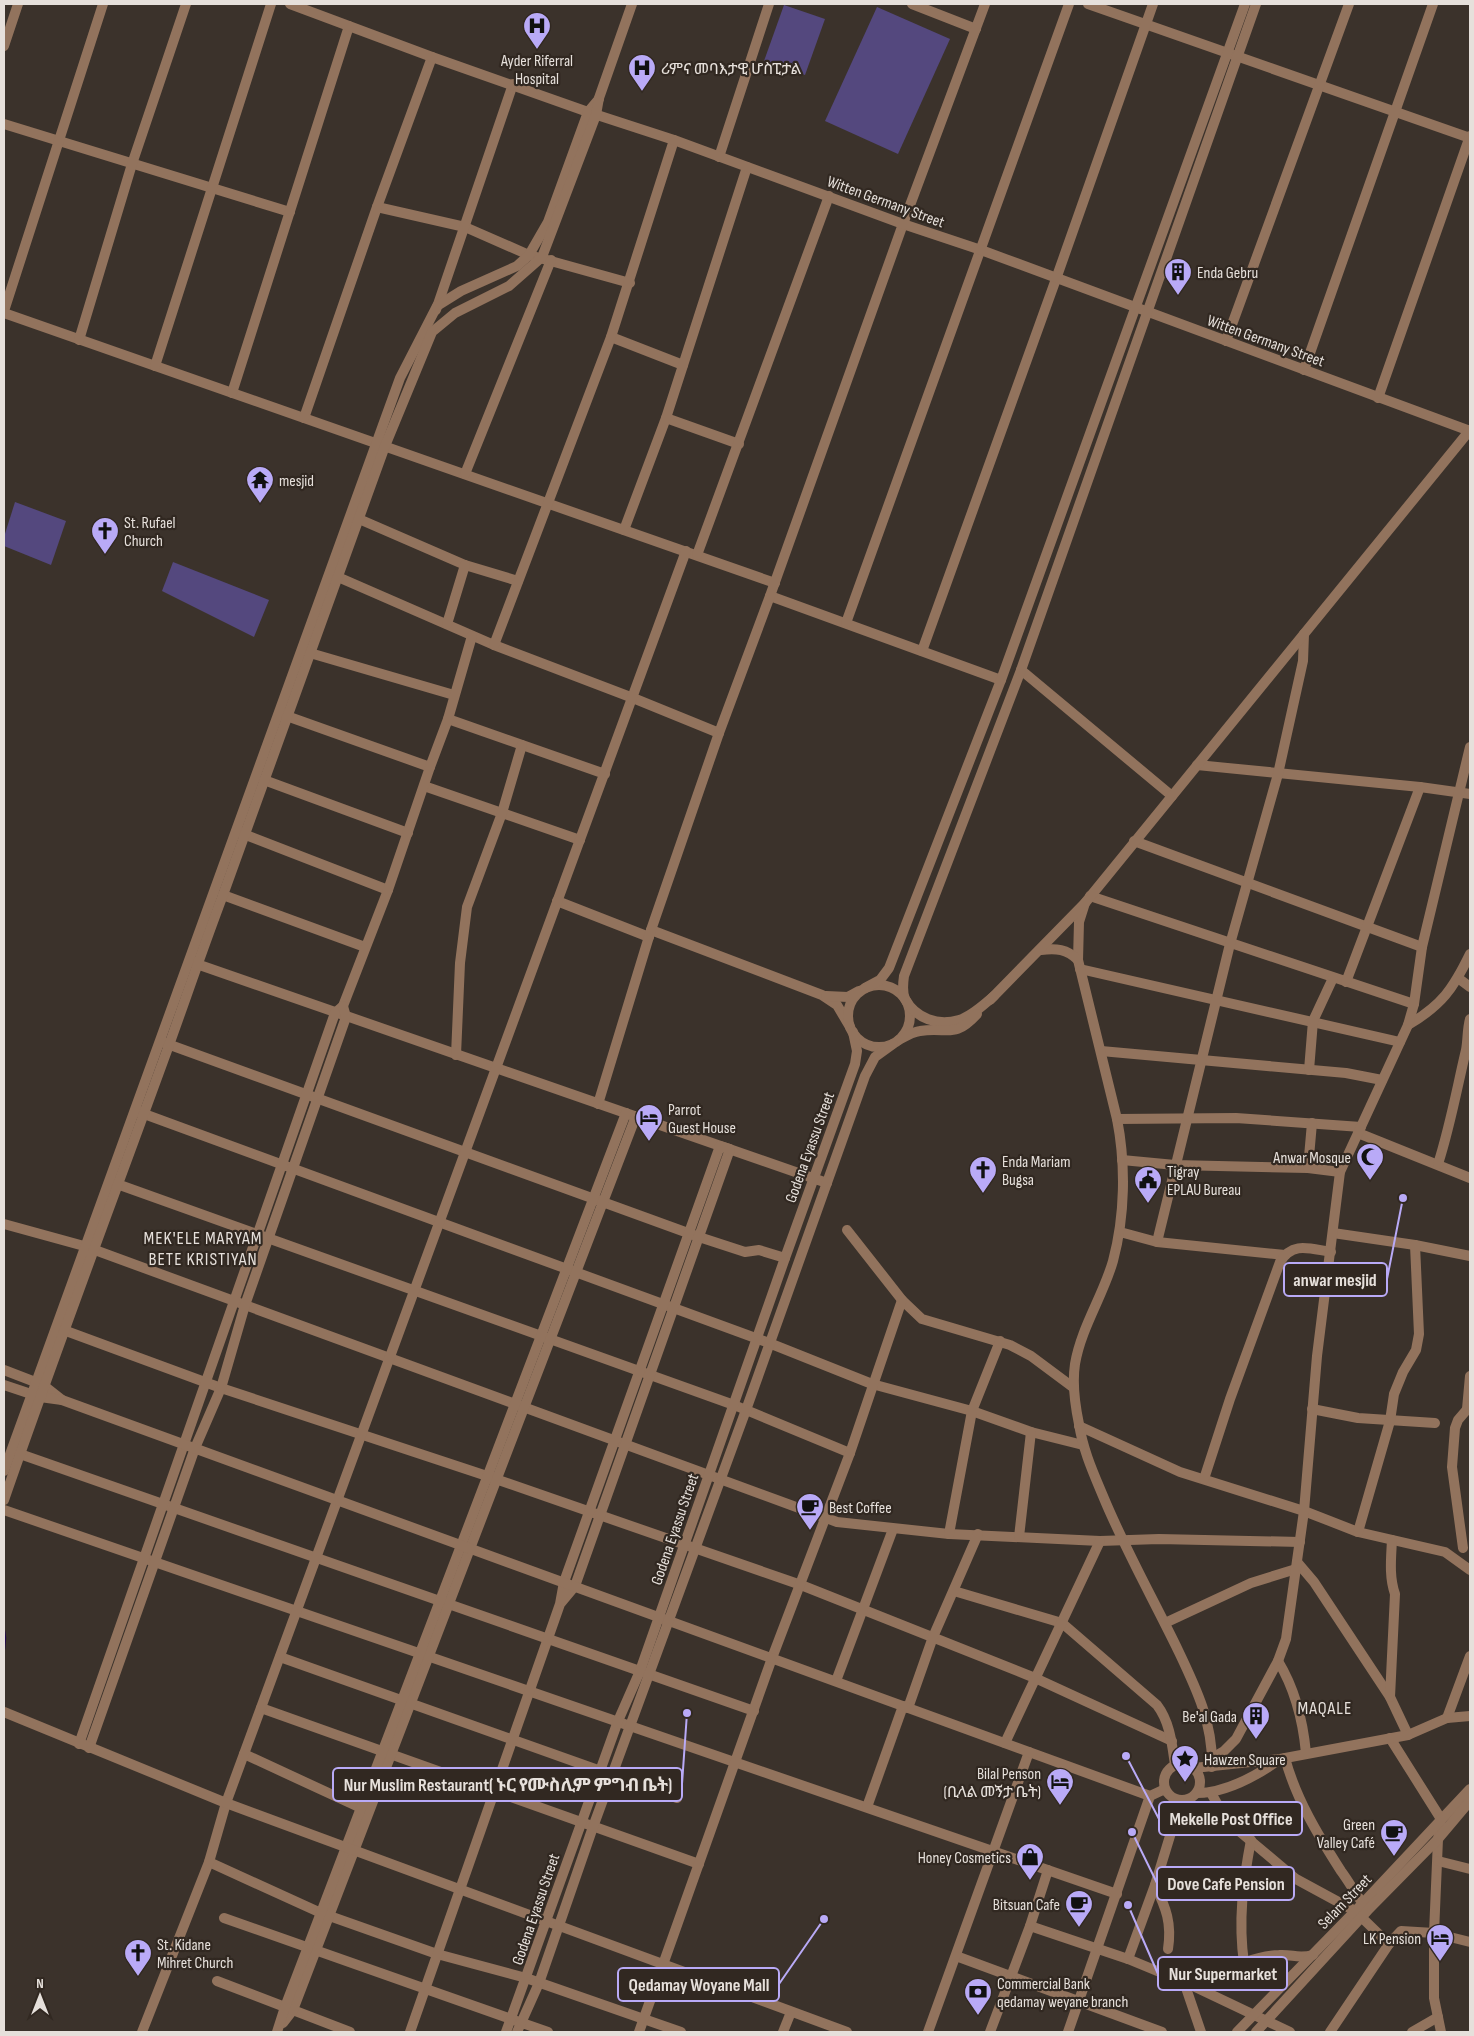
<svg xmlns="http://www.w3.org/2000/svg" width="1474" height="2036" viewBox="0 0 1474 2036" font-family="'Sofia Sans Condensed','Noto Sans Ethiopic',sans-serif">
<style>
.green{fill:#54487e}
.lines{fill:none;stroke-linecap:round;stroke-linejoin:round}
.stream{stroke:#23084d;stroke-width:2.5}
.minor{stroke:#92735d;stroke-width:10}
.tertiary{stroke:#92735d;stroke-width:10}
.labels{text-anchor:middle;stroke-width:4.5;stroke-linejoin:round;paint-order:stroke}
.poi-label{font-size:16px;fill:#e6e0db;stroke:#312821;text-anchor:start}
.street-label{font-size:16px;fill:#e6e0db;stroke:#312821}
.neighbourhood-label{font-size:18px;letter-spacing:1px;fill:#e6e0db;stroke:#312821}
.leader{fill:none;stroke:#b9aaf7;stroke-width:2}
.callout-dot{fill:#b9aaf7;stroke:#312821;stroke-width:2}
.callout{fill:#312821;stroke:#b9aaf7;stroke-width:2}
.callout-label{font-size:18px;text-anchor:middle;font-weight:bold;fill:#e6e0db}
</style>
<rect width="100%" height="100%" fill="#3b322b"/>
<g class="green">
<path d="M784,5L825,19L805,75L764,61Z"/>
<path d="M877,7L950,39L898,154L825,121Z"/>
<path d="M15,502L66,521L51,565L4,546V537Z"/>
<path d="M173,562L269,600L254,637L162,591Z"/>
</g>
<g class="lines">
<path class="stream" d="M4,1631L5,1638L4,1649"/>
<g class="minor">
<path d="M912,4L976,29"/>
<path d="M1088,4L1470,138"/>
<path d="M4,124L290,212"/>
<path d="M719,157L769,4"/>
<path d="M377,207L465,227L529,255L630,283"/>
<path d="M436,310L513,84"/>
<path d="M4,311L103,4"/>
<path d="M4,313L775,583"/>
<path d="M611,337L683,365"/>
<path d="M79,340L132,164L186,4"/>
<path d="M1226,341L1349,4"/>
<path d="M155,366L271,4"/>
<path d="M1304,370L1433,4"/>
<path d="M232,393L349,26"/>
<path d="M1378,398L1470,136"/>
<path d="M304,418L377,207L432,57"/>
<path d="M666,418L739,444"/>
<path d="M465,474L551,260"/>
<path d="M352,516L465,565L518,581"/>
<path d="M624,530L666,418L747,167"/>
<path d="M697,555L829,196"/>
<path d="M331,574L494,645L633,698L719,733"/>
<path d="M770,596L1001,680"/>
<path d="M846,623L1069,4"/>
<path d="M447,624L465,565"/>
<path d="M494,645L611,337L674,140"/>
<path d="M922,651L1056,279L1153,4"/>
<path d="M310,653L454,695"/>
<path d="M1021,670L1172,796"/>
<path d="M281,714L430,767"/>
<path d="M448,719L605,774"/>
<path d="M1197,765L1420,787L1470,794"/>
<path d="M264,780L408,833"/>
<path d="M424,786L580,840"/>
<path d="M238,832L388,890"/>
<path d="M1134,841L1422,947"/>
<path d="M223,895L365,947"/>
<path d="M1090,896L1414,1004"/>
<path d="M557,901L649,937"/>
<path d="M651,930L822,995L837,1005L850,1027"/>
<path d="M191,962L827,1183"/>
<path d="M1080,969L1400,1042"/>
<path d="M1458,978L1470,987"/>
<path d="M1346,982L1420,787"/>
<path d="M826,996L848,997L859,991"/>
<path d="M1408,1025C1442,1005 1453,989 1470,954"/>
<path d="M162,1042L699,1237L745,1252L759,1250L785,1258"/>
<path d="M1101,1051L1346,1073L1382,1080"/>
<path d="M456,1055L460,963L467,907L502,813L522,745"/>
<path d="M1309,1070L1313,1021L1333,978"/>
<path d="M598,1104L651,930L719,733L770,596L903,224L985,4"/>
<path d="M136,1111L769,1343L872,1384L972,1411L1031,1432L1083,1445"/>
<path d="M1117,1119L1236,1118L1361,1127"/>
<path d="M1358,1133L1470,1178"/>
<path d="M1122,1160L1175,1165L1308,1168L1340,1172"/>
<path d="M1438,1164C1450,1127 1457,1088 1466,1050C1468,1040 1467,1030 1470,1019"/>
<path d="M1308,1168L1312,1123"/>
<path d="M117,1184L734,1405L850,1453"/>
<path d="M4,1224L84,1246L837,1522L949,1534L1100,1541L1159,1539L1300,1542"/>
<path d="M847,1230L902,1300L922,1319L1010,1345L1031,1356L1074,1388"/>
<path d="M1120,1232L1157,1242L1285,1255"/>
<path d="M1333,1233L1415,1245L1470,1256"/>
<path d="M1157,1242L1230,944L1278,774L1303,661L1304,634"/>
<path d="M58,1328L221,1388L487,1476L801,1585L1035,1678L1172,1741"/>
<path d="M1312,1409L1358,1418L1435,1423"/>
<path d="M1467,1409L1470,1376"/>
<path d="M1079,1426L1180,1472L1304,1511L1358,1532L1445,1552L1470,1570"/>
<path d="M20,1454L754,1711"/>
<path d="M1204,1479L1230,1399L1280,1262C1293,1241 1310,1249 1331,1252"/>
<path d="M4,1510L1117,1894"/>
<path d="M1358,1532L1390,1421L1394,1394L1403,1372L1416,1350L1419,1334L1415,1245"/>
<path d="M949,1534L972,1411L1000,1341"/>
<path d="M1019,1537L1031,1432"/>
<path d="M1463,1548L1452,1467L1455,1428L1458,1420L1470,1406"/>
<path d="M1297,1562L1314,1582L1390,1697L1408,1735"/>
<path d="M954,1591L1062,1623L1157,1705C1170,1722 1172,1744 1175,1765"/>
<path d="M1165,1623L1251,1583L1296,1569"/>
<path d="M280,1657L677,1798"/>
<path d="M1278,1661C1295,1689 1303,1721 1306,1753"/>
<path d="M836,1681L893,1529"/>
<path d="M1390,1697L1395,1594C1389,1577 1391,1559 1392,1540"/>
<path d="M261,1708L699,1864"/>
<path d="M908,1708L933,1637L978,1534"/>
<path d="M1447,1718L1470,1656"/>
<path d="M1390,1738L1441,1819L1438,1839L1434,1933V1998L1441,2032"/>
<path d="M1005,1743L1100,1541"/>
<path d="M79,1744L335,1013L343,1006L388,890L430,767L448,719L472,636"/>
<path d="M89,1748L195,1448L221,1388L245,1305L346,1017L343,1006"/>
<path d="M244,1754L361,1808"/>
<path d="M1212,1758L1224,1751L1236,1739L1278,1661L1286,1639L1304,1511L1317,1356L1340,1172L1408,1025L1414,1004L1422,947L1470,747"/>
<path d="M1285,1758C1296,1799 1318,1835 1341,1871C1350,1883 1357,1897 1367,1909"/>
<path d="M1211,1793L1226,1819L1233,1826L1296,1879L1355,1911L1389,1944"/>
<path d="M867,1807L903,1706"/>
<path d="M1438,1861L1470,1869"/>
<path d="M209,1862L321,1913L437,1954L526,1978L681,2032"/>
<path d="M1155,1885C1166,1908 1172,1923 1168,1949"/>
<path d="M224,1918L548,2032"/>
<path d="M1030,1926L1128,1959L1191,1985L1290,2032"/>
<path d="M956,1956L1162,2032"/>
<path d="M1128,1959L1155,1885L1181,1800"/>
<path d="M1244,1963C1238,1921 1243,1882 1251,1840"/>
<path d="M217,1981L350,2032"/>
<path d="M1184,1982L1201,2032"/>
<path d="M1191,1985C1217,1974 1250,1956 1279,1955C1293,1954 1297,1959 1313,1955"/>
<path d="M283,2023L293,2010L636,1116"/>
<path d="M142,2032L209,1862L226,1803L686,551"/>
<path d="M277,2032L285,2007L626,1113"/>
<path d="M410,2032L560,1604L564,1582L720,1146L730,1149L575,1586L560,1604"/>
<path d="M639,2032L772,1658L850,1453L902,1300"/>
<path d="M783,2032L791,2012"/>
<path d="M928,2032L1029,1752"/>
<path d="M990,2032L1030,1926L1048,1870"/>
<path d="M1330,2032L1389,1944L1401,1931L1434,1933L1470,1942"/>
<path d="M1412,2032L1438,2017"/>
</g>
<g class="tertiary">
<path d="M290,4L432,57L588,112L674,140L903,224L981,250L1470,431"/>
<path d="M4,46L18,4"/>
<path d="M1085,903L1079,922L1078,960L1117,1119C1126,1165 1125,1216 1113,1261C1103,1296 1081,1328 1075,1364C1072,1384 1075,1405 1079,1424C1083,1450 1093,1472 1103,1496C1124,1547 1151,1595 1176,1646C1195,1686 1213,1721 1212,1767"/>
<path d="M1041,950C1056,948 1067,949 1078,960"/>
<circle cx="879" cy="1016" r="31"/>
<path d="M865,988L880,980L889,968L1001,680L1245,4"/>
<path d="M994,996C983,1005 972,1016 959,1020C938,1026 916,1019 905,999C902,992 903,983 904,976L1021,670L1256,4"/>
<path d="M990,1000L1085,903L1470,430"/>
<path d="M899,1040C906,1036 912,1032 920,1031C948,1026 953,1040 977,1014"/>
<path d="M4,1370L43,1385L62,1400"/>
<path d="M4,1385L40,1397L62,1400L1150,1796L1165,1789"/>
<path d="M4,1471L400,378L437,306L461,291L517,266L529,255L548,222L588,112L599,99"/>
<path d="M4,1500C57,1347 114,1196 169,1045C187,995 204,945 223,895L385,446L432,332L455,313L509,286L542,257L596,115L599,98L632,4"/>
<path d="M4,1712L226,1803L847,2032"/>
<circle cx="1182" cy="1782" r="18"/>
<path d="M1194,1768L1280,1759L1408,1735L1447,1718L1470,1716"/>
<path d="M1197,1793C1226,1793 1256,1776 1279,1760"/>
<path d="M506,2032L618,1721L640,1671L785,1258L855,1064L857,1051L853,1032"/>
<path d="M517,2032L539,1983L593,1827L746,1410L865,1076L875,1057L893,1044"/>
<path d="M1068,2032L1150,1796"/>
<path d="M1237,2032L1363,1903L1470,1789"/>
<path d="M1256,2032L1368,1910L1438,1839L1470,1801"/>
</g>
</g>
<defs>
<symbol id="hospital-pin" viewBox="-11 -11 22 30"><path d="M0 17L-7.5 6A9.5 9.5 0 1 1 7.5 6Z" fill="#b9aaf7" stroke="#312821"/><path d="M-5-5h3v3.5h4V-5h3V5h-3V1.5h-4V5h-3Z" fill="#111"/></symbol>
<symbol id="building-pin" viewBox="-11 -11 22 30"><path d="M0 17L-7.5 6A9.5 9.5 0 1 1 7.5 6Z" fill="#b9aaf7" stroke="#312821"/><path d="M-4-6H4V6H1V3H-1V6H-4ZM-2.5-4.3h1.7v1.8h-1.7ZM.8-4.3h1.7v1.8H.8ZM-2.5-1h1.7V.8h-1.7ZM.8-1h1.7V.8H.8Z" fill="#111"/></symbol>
<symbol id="temple-pin" viewBox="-11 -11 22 30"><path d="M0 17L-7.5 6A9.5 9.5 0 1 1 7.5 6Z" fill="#b9aaf7" stroke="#312821"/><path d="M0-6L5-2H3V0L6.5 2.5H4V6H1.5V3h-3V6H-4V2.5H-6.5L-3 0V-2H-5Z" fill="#111"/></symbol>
<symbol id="church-pin" viewBox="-11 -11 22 30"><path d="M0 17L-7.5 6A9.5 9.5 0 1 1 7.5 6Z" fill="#b9aaf7" stroke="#312821"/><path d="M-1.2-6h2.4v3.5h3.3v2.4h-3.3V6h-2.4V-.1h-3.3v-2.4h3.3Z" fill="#111"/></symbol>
<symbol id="hotel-pin" viewBox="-11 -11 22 30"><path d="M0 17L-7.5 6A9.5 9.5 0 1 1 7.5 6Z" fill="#b9aaf7" stroke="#312821"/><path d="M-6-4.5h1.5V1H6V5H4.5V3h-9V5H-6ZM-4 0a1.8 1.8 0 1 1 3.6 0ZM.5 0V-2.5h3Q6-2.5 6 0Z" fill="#111"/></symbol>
<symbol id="mosque-pin" viewBox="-11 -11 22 30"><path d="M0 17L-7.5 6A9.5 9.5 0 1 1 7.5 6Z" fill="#b9aaf7" stroke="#312821"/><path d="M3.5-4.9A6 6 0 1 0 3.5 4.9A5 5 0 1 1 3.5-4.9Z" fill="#111"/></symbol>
<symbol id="civic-pin" viewBox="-11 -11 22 30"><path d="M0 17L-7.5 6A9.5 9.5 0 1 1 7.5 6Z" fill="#b9aaf7" stroke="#312821"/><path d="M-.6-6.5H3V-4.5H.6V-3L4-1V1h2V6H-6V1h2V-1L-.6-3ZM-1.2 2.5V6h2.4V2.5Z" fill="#111"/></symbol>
<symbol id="cafe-pin" viewBox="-11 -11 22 30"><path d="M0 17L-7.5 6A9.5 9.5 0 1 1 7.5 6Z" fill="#b9aaf7" stroke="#312821"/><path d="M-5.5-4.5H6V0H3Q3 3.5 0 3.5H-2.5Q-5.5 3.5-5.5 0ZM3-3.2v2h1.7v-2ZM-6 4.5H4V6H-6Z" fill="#111"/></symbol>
<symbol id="sight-pin" viewBox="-11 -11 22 30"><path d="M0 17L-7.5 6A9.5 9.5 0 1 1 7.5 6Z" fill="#b9aaf7" stroke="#312821"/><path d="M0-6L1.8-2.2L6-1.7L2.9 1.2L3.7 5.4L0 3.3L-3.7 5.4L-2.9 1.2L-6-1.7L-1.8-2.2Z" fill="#111"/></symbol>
<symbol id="shop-pin" viewBox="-11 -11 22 30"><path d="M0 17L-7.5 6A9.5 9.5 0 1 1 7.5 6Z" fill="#b9aaf7" stroke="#312821"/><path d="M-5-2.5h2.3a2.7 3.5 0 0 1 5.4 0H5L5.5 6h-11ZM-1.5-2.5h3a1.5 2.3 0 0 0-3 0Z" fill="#111"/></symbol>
<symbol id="bank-pin" viewBox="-11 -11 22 30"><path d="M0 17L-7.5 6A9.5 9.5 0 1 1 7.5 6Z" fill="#b9aaf7" stroke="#312821"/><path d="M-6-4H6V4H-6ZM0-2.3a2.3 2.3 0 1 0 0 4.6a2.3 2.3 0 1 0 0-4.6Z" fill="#111"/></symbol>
</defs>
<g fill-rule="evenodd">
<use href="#hospital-pin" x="521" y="10" width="32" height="43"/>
<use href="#hospital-pin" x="626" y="52" width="32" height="43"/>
<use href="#building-pin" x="1162" y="256" width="32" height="43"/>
<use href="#temple-pin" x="244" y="464" width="32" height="43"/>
<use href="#church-pin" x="89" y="515" width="32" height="43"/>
<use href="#hotel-pin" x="633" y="1102" width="32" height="43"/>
<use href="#mosque-pin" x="1354" y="1141" width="32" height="43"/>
<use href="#church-pin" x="967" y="1154" width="32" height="43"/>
<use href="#civic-pin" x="1132" y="1164" width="32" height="43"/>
<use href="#cafe-pin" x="794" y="1491" width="32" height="43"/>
<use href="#building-pin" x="1240" y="1700" width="32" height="43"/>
<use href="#sight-pin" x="1169" y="1743" width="32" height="43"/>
<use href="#hotel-pin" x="1044" y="1766" width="32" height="43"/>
<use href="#cafe-pin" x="1378" y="1817" width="32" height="43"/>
<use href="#shop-pin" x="1014" y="1841" width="32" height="43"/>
<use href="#cafe-pin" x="1063" y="1888" width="32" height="43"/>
<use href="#hotel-pin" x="1424" y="1922" width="32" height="43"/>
<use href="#church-pin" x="122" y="1937" width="32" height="43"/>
<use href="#bank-pin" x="962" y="1976" width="32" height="43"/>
</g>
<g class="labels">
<g class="poi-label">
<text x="537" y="66" text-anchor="middle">Ayder Riferral<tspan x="537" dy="18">Hospital</tspan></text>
<text x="661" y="74">ሪምና መባእታዊ ሆስፒታል</text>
<text x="1197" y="278">Enda Gebru</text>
<text x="279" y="486">mesjid</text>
<text x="124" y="528">St. Rufael<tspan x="124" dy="18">Church</tspan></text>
<text x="668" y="1115">Parrot<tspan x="668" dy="18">Guest House</tspan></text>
<text x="1351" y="1163" text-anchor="end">Anwar Mosque</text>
<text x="1002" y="1167">Enda Mariam<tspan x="1002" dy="18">Bugsa</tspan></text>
<text x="1167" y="1177">Tigray<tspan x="1167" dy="18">EPLAU Bureau</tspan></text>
<text x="829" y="1513">Best Coffee</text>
<text x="1237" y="1722" text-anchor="end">Be'al Gada</text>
<text x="1204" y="1765">Hawzen Square</text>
<text x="1041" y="1779" text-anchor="end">Bilal Penson<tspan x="1041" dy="18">(ቢላል መኝታ ቤት)</tspan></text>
<text x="1375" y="1830" text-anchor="end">Green<tspan x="1375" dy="18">Valley Café</tspan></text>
<text x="1011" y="1863" text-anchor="end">Honey Cosmetics</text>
<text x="1060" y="1910" text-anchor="end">Bitsuan Cafe</text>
<text x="1421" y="1944" text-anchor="end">LK Pension</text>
<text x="157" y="1950">St. Kidane<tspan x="157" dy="18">Mihret Church</tspan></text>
<text x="997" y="1989">Commercial Bank<tspan x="997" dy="18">qedamay weyane branch</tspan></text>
</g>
<g class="street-label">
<text transform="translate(886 201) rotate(20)" y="6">Witten Germany Street</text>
<text transform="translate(1266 340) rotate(20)" y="6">Witten Germany Street</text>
<text transform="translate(809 1147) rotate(-70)" y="6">Godena Eyassu Street</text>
<text transform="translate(674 1529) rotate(-71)" y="6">Godena Eyassu Street</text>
<text transform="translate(1344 1901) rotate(-46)" y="6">Selam Street</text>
<text transform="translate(535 1909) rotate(-71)" y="6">Godena Eyassu Street</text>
</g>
<g class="neighbourhood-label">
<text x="203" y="1244">MEK'ELE MARYAM<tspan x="203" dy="21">BETE KRISTIYAN</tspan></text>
<text x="1325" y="1714">MAQALE</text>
</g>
</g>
<path class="leader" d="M1403 1198L1387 1279M687 1713L682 1784M1126 1756L1159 1819M1132 1832L1157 1883M1128 1905L1158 1974M824 1919L779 1984"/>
<g class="callout-dot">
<circle cx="1403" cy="1198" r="5"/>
<circle cx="687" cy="1713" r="5"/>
<circle cx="1126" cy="1756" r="5"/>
<circle cx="1132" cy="1832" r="5"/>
<circle cx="1128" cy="1905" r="5"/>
<circle cx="824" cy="1919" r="5"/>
</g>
<g class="callout">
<rect x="1284" y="1263" width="103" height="33" rx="5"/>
<rect x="333" y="1768" width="349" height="33" rx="5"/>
<rect x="1159" y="1802" width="143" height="33" rx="5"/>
<rect x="1157" y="1867" width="137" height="33" rx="5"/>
<rect x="1158" y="1957" width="129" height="33" rx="5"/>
<rect x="618" y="1968" width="161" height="33" rx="5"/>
</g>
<g class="callout-label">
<text x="1335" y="1286">anwar mesjid</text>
<text x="508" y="1791">Nur Muslim Restaurant( ኑር የሙስሊም ምግብ ቤት)</text>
<text x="1231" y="1825">Mekelle Post Office</text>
<text x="1226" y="1890">Dove Cafe Pension</text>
<text x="1223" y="1980">Nur Supermarket</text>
<text x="699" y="1991">Qedamay Woyane Mall</text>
</g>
<rect width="1474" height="2036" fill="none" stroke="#e6e0db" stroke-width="10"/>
<g transform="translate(40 1996)" stroke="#312821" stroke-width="4" paint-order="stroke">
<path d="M0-4L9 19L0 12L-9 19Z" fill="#e6e0db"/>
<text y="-8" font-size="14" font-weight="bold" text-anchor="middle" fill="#e6e0db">N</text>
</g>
</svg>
